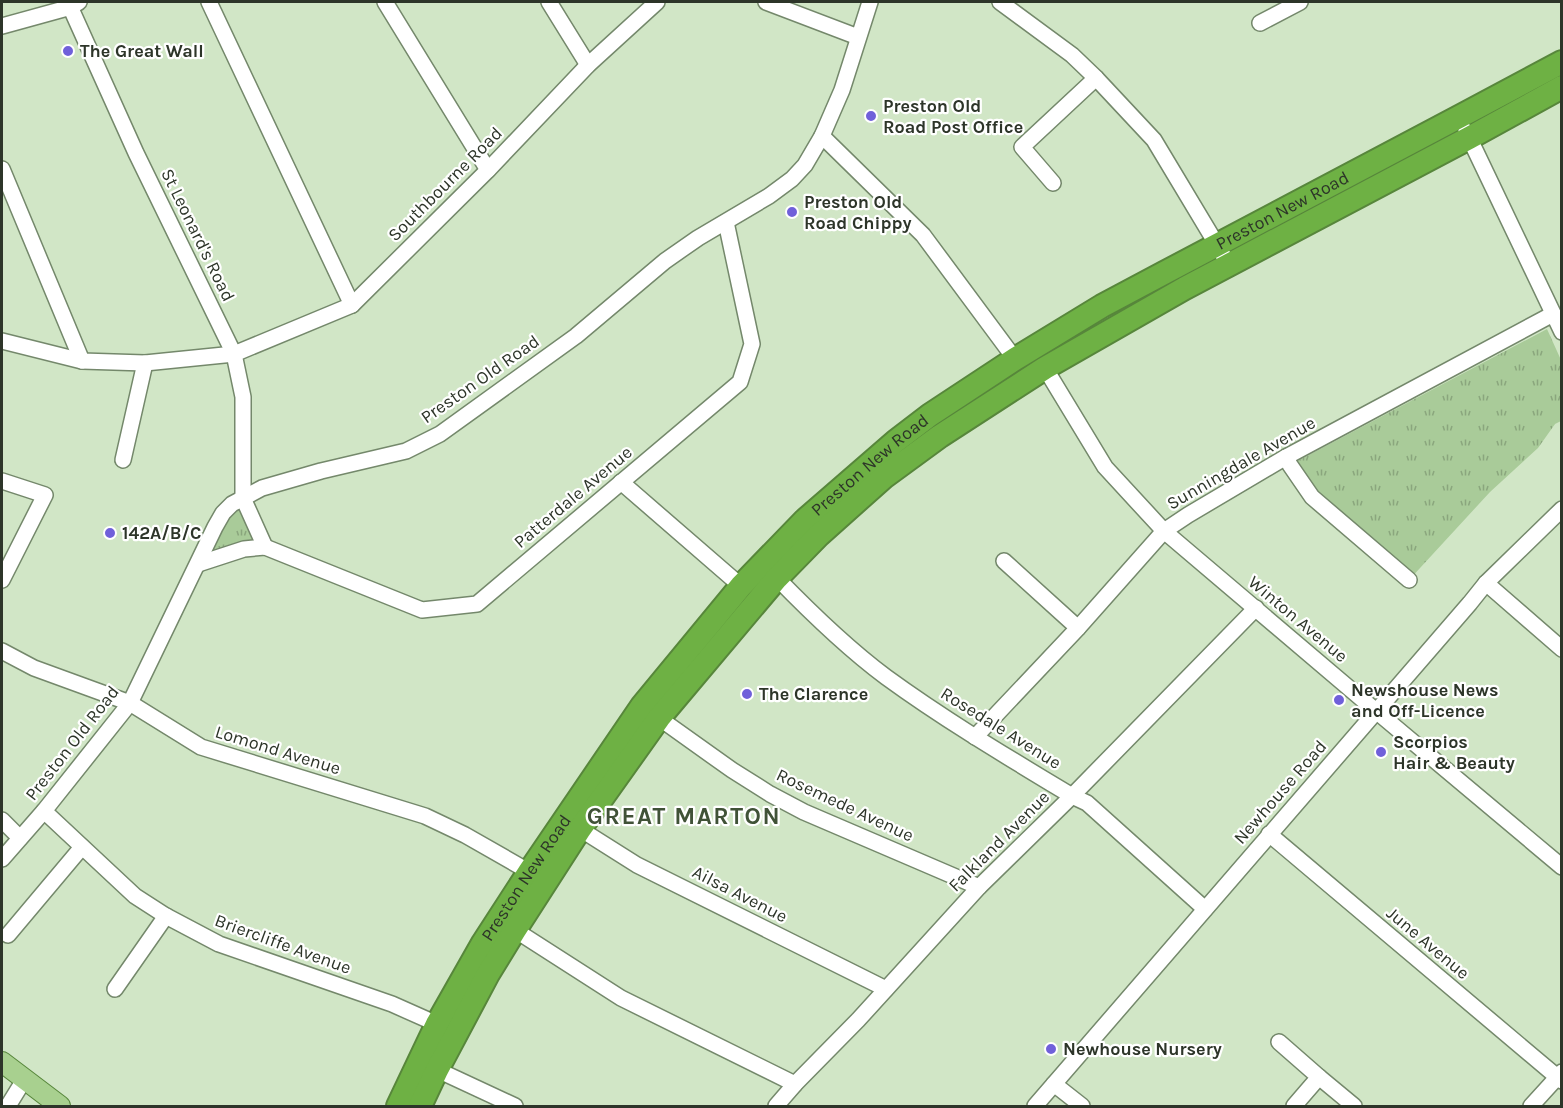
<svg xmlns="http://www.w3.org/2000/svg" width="1563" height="1108" viewBox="0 0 1563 1108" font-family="Karla,sans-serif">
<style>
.grass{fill:url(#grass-tufts)}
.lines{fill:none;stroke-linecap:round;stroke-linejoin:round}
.minor-casing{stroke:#74886b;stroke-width:18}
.major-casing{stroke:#57863b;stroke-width:22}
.highway-casing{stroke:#57863b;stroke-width:26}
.minor{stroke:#fff;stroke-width:15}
.major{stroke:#a8d08f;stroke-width:20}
.highway{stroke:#6eb144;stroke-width:22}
.poi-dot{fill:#7060da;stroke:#fff;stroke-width:2}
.labels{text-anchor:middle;stroke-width:4.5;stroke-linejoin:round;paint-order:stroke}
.poi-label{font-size:18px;font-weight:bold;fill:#2d3529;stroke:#fff;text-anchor:start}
.street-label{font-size:18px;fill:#2d3529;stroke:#fff}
.district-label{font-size:24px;font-weight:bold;letter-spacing:1.5px;fill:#405237;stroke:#fff}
</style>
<defs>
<pattern id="grass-tufts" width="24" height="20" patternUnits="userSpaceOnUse" patternTransform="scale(1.5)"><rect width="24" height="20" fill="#a9cb99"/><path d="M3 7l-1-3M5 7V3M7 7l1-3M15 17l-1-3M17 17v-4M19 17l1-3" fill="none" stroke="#8aa67d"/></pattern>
</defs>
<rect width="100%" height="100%" fill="#d1e6c6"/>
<g class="grass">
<path d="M1547,329L1561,360V421L1555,424L1538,448L1490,492L1409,580L1290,465Z"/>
<path d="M239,506L254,539L253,542L209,554L224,521Z"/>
</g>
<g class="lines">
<defs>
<g id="minor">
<path d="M68,2L136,153L234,354L243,397V498L265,547"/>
<path d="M209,2L352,305"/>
<path d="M385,2L488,170"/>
<path d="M549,2L588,65"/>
<path d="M766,2L858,37"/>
<path d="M1000,2L1072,55L1096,78L1154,140L1229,265"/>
<path d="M1260,23L1300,2"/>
<path d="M2,26L71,7L79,2"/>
<path d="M1466,131L1562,332"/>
<path d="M822,136L923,235L1015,359"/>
<path d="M2,169L82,361"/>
<path d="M1053,183L1022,147L1096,78"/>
<path d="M2,341L82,361L145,363L234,354L352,305L488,170L588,65L657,2"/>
<path d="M1045,368L1105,467L1164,531L1376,711L1562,867"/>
<path d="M1286,457L1290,465L1312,497L1409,580"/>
<path d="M123,460L145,363"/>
<path d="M2,481L45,495L2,580"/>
<path d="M621,482L741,586"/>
<path d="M1004,561L1078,628"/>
<path d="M198,564L244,549L265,547L422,610L477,604L740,382L752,344L726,222"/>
<path d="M777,578C811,613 847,648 886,677C945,720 1009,758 1072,796L1087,803L1205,909"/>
<path d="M1486,583L1562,649"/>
<path d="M2,651L34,668L130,703L201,747L425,816L465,835L535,875"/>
<path d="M652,713L732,770L770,794L804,812L979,887"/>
<path d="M975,737L1078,628L1164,531L1188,515L1286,457L1553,314"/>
<path d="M44,811L135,896L166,916L219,944L392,1004L437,1024"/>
<path d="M2,820L20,838"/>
<path d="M580,829L637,865L886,989"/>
<path d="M1269,834L1562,1081"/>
<path d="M2,859L44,811L130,703L215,527L223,513L232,504L262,488L321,471L406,451L440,434L576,336L665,261L698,238L769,196L792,179L805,165L822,136L842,90L870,2"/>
<path d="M515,930L621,998L795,1084"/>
<path d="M8,935L82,847"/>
<path d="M115,989L166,916"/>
<path d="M1279,1042L1319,1077L1294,1106"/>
<path d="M429,1066L515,1106"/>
<path d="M1319,1077L1354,1106"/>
<path d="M1054,1084L1082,1106"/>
<path d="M8,1106L24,1080"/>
<path d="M776,1106L795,1084L858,1020L979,887L1072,796L1256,608"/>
<path d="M1035,1106L1470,603L1486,583L1562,509"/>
<path d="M1531,1106L1562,1072"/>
</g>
<path id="major" d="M2,1062L60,1106"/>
<g id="highway">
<path id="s1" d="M398,1106L437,1024L483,943L529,872L642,706L741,586L805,520L896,441L930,415L1015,359L1102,306L1164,273L1459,117L1562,62"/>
<path d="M420,1106L437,1070L488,974L515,930L580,829L659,718L777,578L819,535L884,477L940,436L1045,368L1185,288L1469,138L1562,87"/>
</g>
</defs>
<use href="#minor" class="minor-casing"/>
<use href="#major" class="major-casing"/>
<use href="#highway" class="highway-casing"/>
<use href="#minor" class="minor"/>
<use href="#major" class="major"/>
<use href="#highway" class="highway"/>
</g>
<g class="poi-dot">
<circle cx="68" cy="51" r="6"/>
<circle cx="871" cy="116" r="6"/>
<circle cx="792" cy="212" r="6"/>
<circle cx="110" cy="533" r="6"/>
<circle cx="747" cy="694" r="6"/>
<circle cx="1339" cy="700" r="6"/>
<circle cx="1381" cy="752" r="6"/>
<circle cx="1051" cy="1049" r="6"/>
</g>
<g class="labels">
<g class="poi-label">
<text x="80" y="57">The Great Wall</text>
<text x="883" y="112">Preston Old<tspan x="883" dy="21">Road Post Office</tspan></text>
<text x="804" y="208">Preston Old<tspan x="804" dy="21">Road Chippy</tspan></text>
<text x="122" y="539">142A/B/C</text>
<text x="1351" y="696">Newshouse News<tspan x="1351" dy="21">and Off-Licence</tspan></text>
<text x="759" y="700">The Clarence</text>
<text x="1393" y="748">Scorpios<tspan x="1393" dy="21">Hair &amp; Beauty</tspan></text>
<text x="1063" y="1055">Newhouse Nursery</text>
</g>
<g class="street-label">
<text transform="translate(445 184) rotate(-45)" y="6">Southbourne Road</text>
<text dy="6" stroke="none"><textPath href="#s1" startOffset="1288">Preston New Road</textPath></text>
<text transform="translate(198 235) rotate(64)" y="6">St Leonard's Road</text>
<text transform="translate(480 379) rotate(-35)" y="6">Preston Old Road</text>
<text transform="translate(1241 463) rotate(-30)" y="6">Sunningdale Avenue</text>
<text dy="6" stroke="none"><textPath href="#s1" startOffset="802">Preston New Road</textPath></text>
<text transform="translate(573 497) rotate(-40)" y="6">Patterdale Avenue</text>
<text transform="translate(1298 619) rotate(40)" y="6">Winton Avenue</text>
<text transform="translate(1001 728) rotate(32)" y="6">Rosedale Avenue</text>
<text transform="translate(72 743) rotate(-52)" y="6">Preston Old Road</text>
<text transform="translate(278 750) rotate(17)" y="6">Lomond Avenue</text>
<text transform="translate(1280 792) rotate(-49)" y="6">Newhouse Road</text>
<text transform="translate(845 805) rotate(25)" y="6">Rosemede Avenue</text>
<text transform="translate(999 841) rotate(-45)" y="6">Falkland Avenue</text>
<text dy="6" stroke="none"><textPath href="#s1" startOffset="262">Preston New Road</textPath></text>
<text transform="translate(740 894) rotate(27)" y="6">Ailsa Avenue</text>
<text transform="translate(1428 943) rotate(40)" y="6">June Avenue</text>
<text transform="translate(283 944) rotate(20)" y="6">Briercliffe Avenue</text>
</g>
<g class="district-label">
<text x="684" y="824">GREAT MARTON</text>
</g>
</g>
<rect width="1563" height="1108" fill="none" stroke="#2d3529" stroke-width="6"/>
</svg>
